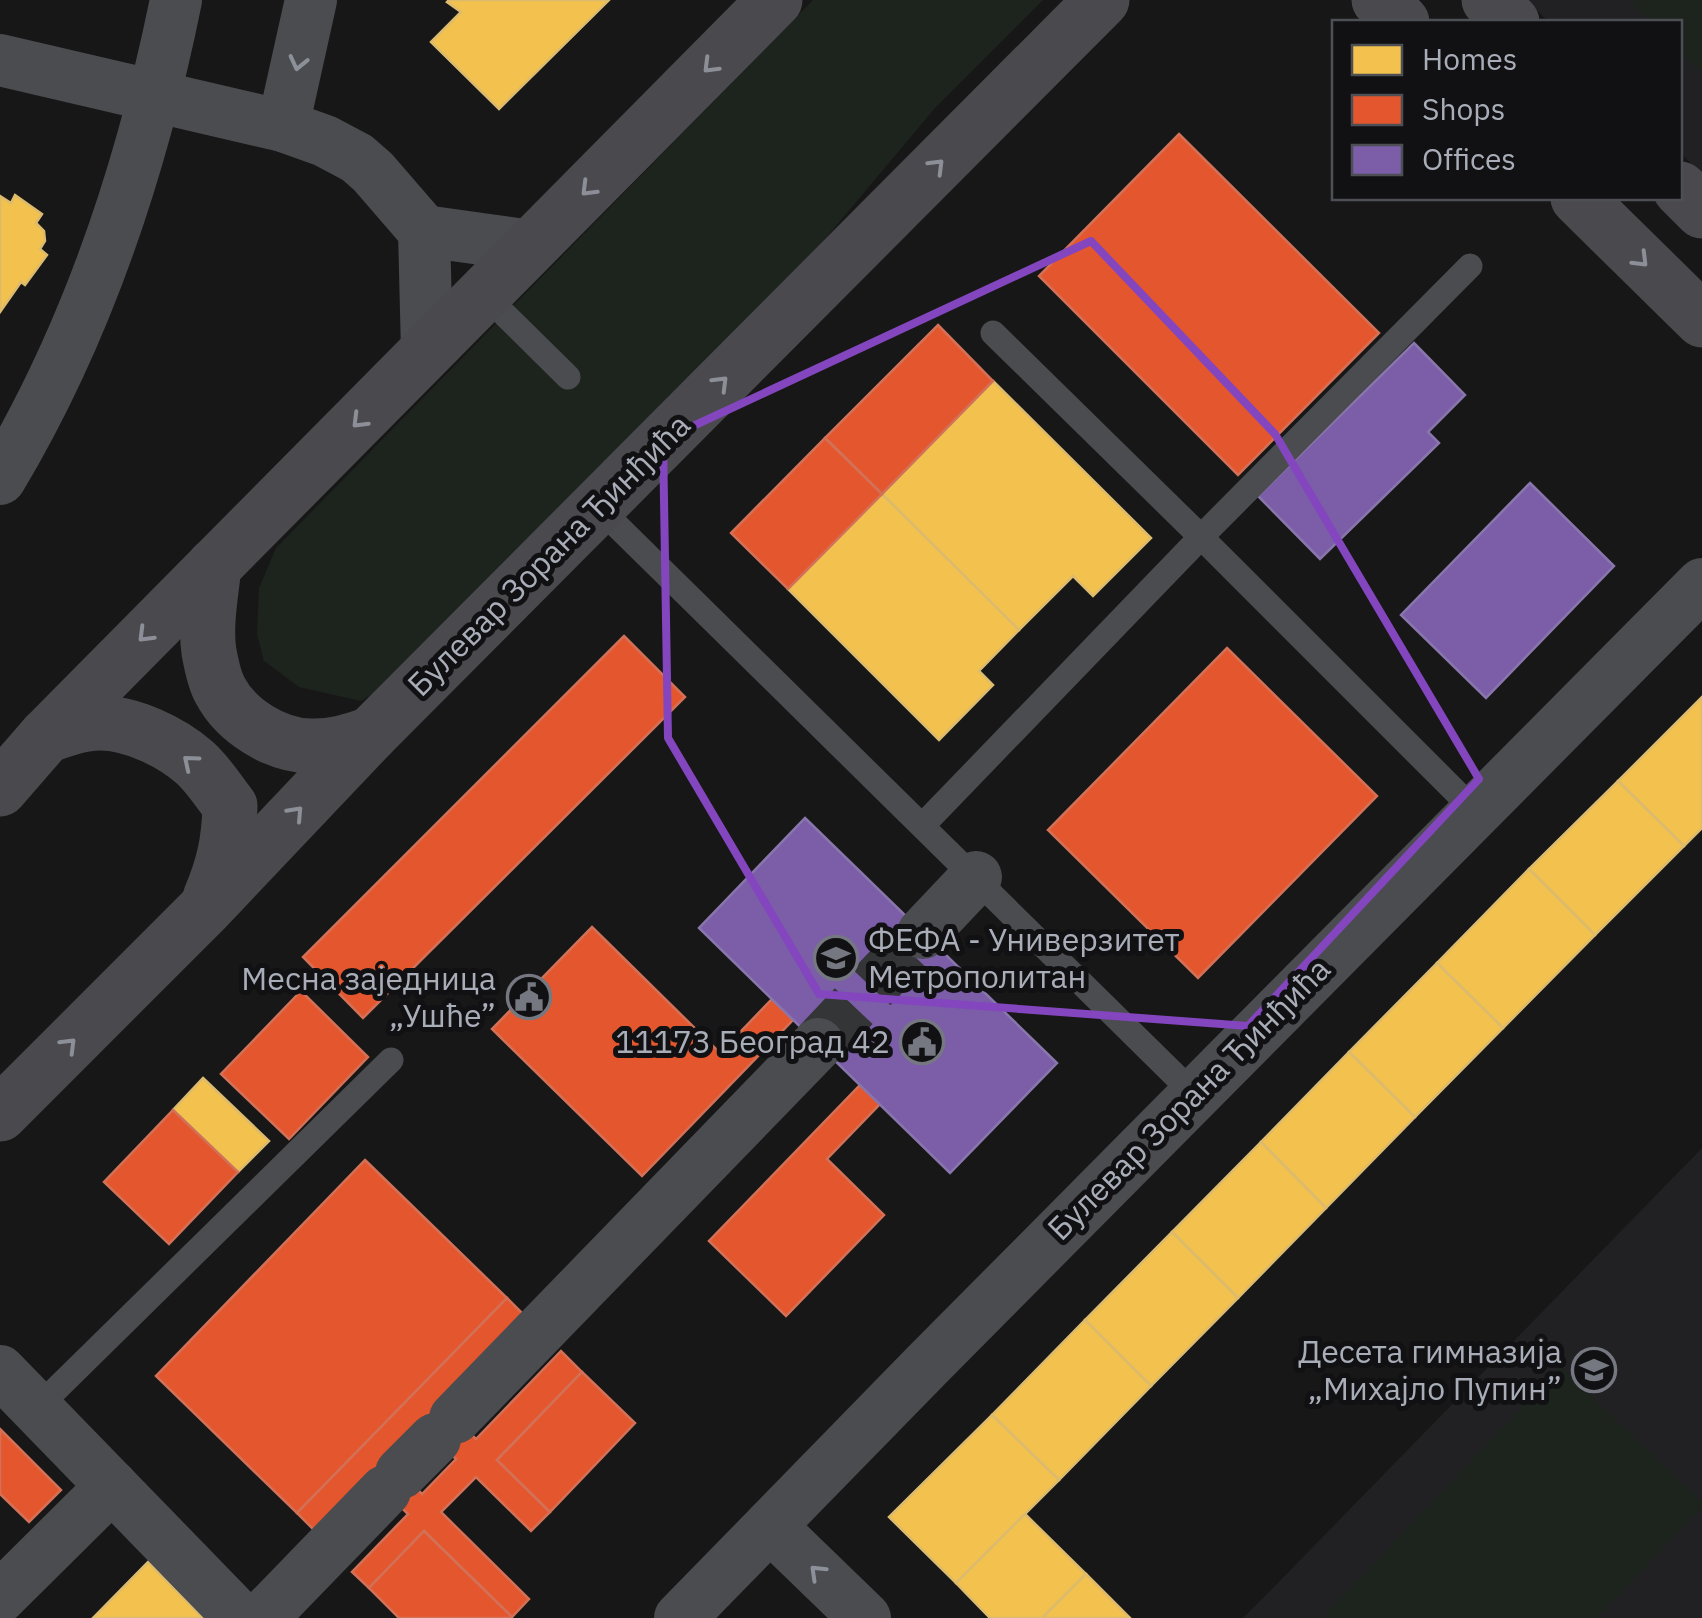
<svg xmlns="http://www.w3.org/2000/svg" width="1702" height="1618" viewBox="0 0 1702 1618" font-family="'IBM Plex Sans',sans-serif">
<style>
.built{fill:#212123}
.green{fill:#1d241e}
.homes{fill:#f2c14e;stroke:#dcbb6e;stroke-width:2.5}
.shops{fill:#e4572e;stroke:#d27157;stroke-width:2.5;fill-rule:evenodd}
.offices{fill:#7b5ea7;stroke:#8876ac;stroke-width:2.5}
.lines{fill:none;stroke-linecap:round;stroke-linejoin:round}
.street-tunnel{stroke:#343537;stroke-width:52;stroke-dasharray:52 26;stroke-linecap:butt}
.lane{stroke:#4b4c50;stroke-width:25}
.street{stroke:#4b4c50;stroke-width:52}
.secondary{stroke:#4a4a4e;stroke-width:55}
.oneway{stroke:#8c9099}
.oneway2{stroke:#8c8f98}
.marked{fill:none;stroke:#8446be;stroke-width:8;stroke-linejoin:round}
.labels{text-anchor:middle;stroke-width:10;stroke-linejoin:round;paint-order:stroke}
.street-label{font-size:32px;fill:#a8adb8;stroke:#111113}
.poi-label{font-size:32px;fill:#a8adb8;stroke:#111113;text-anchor:end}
</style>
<rect width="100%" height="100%" fill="#171717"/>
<g class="built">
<path d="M1526,0H1702V175L1680,152V22H1549Z"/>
<path d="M1702,1148V1618H1243L1269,1592Z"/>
</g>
<g class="green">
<path d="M813,0H1043L935,108L778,295L426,660L361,701L299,687L264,661L257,634L259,588L276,548Z"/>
<path d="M1628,0H1702V73L1680,51V22H1651Z"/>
<path d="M1560,1367L1702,1502V1507L1597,1618H1322Z"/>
</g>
<g class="homes">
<path d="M449,0H609L499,109L431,42L461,12L447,2Z"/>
<path d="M15,195L42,214L36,223L44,231L45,241L40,249L47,255L25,285L21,282L0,312V196L11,203Z"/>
<path d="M993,381L1151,538L1093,596L1073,576L1019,630L882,494Z"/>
<path d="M882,494L1019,630L979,671L993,685L939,740L788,589Z"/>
<path d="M1702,697V828L1684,846L1618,781Z"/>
<path d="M1618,781L1684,846L1595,935L1529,869Z"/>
<path d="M1529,869L1595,935L1503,1028L1437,963Z"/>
<path d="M1437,963L1503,1028L1415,1117L1349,1052Z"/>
<path d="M1349,1052L1415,1117L1326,1208L1261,1142Z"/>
<path d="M203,1078L269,1141L238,1172L173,1110Z"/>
<path d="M1261,1142L1326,1208L1238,1298L1172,1232Z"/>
<path d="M1172,1232L1238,1298L1151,1386L1085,1320Z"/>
<path d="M1085,1320L1151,1386L1059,1480L992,1415Z"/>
<path d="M992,1415L1059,1480L956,1583L889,1517Z"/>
<path d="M1025,1514L1086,1574L1042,1618H990L956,1583Z"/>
<path d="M148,1562L203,1618H93Z"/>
<path d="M1086,1574L1130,1618H1042Z"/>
</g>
<g class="shops">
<path d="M1179,134L1379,333L1238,475L1039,276Z"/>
<path d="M938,325L993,381L882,494L825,438Z"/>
<path d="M825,438L882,494L788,589L731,533Z"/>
<path d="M624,636L685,697L363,1018L303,957Z"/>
<path d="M1227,648L1377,796L1198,978L1048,830Z"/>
<path d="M592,927L720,1053L772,999L793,1020L642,1176L492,1029Z"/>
<path d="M301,991L368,1057L289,1139L221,1074Z"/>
<path d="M860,1085L880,1104L827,1159L884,1215L786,1316L709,1241Z"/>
<path d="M173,1110L238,1172L169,1244L104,1182Z"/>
<path d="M365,1160L507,1298L297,1513L156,1376Z"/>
<path d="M507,1298L528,1319L443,1407L476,1439L561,1351L582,1372L497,1460L550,1512L531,1531L476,1477L441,1512L529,1599L512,1617L424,1531L369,1588L352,1572L408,1514L373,1480L319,1535L297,1513ZM423,1427L456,1459L422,1494L389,1462Z"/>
<path d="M582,1372L635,1423L550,1512L497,1460Z"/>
<path d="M0,1429L61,1490L29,1522L0,1494Z"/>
<path d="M424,1531L512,1617L511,1618H399L369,1588Z"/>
</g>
<g class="offices">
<path d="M1414,343L1465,395L1428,432L1439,443L1320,559L1258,496Z"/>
<path d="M1530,483L1614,566L1486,698L1401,615Z"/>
<path d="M805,818L1057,1063L950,1173L699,928Z"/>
</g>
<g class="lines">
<path class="street-tunnel" d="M818,1044L923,933"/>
<g class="lane">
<path d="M1470,266L1201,537L1475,811"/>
<path d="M484,294L568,377"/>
<path d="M598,507L1194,1094"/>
<path d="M923,825L1201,537L993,333"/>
<path d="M37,1408L391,1060"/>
</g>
<g class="street">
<path d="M0,60L283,126L325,141L357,158L373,172L424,231L427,351"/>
<path d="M283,126L311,0"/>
<path d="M424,231L532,246"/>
<path d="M0,479C88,332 142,168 176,0"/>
<path d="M923,933L976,877"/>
<path d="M0,1371L240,1618"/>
<path d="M455,1418L818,1044"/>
<path d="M401,1473L435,1439"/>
<path d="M770,1526L865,1618"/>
<path d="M0,1597L112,1486"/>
<path d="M262,1618L385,1491"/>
<path d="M680,1618L927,1365L1702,584"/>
</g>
<g class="secondary">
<path d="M1379,0L1402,22"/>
<path d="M1489,0L1512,22"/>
<path d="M1680,189L1702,211"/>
<path d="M1578,198L1702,320"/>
<path d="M214,566C211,594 205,625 209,652C211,663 215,681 220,690C236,721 275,745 310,746C332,747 351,741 371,734"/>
<path d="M46,736C63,730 81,723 100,723C132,723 171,742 194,762C208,774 219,792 230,806C229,841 224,865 210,898"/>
<path d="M0,789L46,736L775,0"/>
<path d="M0,1114L205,909L371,734L1102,0"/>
</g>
</g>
<defs><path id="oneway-chevron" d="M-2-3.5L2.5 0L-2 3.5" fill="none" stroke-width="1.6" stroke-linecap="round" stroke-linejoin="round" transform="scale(2.5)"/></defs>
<g class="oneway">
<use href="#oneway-chevron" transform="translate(298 63) rotate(103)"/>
<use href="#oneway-chevron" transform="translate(817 1572) rotate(-136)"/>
</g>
<g class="oneway2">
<use href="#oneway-chevron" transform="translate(710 66) rotate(135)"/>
<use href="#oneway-chevron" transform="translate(937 166) rotate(-45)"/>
<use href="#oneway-chevron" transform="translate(588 189) rotate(135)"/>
<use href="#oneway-chevron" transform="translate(1641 260) rotate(45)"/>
<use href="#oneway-chevron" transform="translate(721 383) rotate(-45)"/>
<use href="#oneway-chevron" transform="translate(359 421) rotate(135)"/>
<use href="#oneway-chevron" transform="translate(145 635) rotate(135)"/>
<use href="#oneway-chevron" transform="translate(190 762) rotate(-140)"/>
<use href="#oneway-chevron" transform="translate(296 813) rotate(-47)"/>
<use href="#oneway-chevron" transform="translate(69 1045) rotate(-45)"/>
</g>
<path class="marked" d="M1091,241L1275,434L1479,779L1248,1026L819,994L668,738L663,440Z"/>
<defs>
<symbol id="university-ring" viewBox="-11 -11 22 22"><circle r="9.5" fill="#111113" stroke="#757880" stroke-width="1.5"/><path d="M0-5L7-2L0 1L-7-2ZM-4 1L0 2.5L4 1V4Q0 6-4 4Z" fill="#757880"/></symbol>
<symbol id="civic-ring" viewBox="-11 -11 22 22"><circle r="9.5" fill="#111113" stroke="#757880" stroke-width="1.5"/><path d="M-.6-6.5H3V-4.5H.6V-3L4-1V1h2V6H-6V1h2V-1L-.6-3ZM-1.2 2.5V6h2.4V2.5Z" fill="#757880"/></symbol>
<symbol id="school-ring" viewBox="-11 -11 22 22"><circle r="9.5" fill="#111113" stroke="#757880" stroke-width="1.5"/><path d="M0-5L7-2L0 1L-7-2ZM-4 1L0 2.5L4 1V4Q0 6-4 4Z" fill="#757880"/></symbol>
</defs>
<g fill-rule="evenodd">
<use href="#university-ring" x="811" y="933" width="50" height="50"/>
<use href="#civic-ring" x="504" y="972" width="50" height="50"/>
<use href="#civic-ring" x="897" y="1017" width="50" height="50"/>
<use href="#school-ring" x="1569" y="1345" width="50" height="50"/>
</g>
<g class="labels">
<g class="street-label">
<text transform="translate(549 555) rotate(-45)" y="11">Булевар Зорана Ђинђића</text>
<text transform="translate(1189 1099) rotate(-45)" y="11">Булевар Зорана Ђинђића</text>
</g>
<g class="poi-label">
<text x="868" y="951" text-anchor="start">ФЕФА - Универзитет<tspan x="868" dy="37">Метрополитан</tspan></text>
<text x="496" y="990">Месна заједница<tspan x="496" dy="37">„Ушће”</tspan></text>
<text x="890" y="1053">11173 Београд 42</text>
<text x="1562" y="1363">Десета гимназија<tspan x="1562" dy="37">„Михајло Пупин”</tspan></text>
</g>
</g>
<rect x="1332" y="20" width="350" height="180" fill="#111113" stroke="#4d4f55" stroke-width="2.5"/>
<rect x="1352" y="45" width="50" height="30" fill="#f2c14e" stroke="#4d4f55" stroke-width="2.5"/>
<text x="1422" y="70" font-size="30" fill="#a8adb8">Homes</text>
<rect x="1352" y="95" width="50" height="30" fill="#e4572e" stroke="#4d4f55" stroke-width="2.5"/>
<text x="1422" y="120" font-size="30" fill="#a8adb8">Shops</text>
<rect x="1352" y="145" width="50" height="30" fill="#7b5ea7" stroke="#4d4f55" stroke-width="2.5"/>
<text x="1422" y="170" font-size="30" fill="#a8adb8">Offices</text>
</svg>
